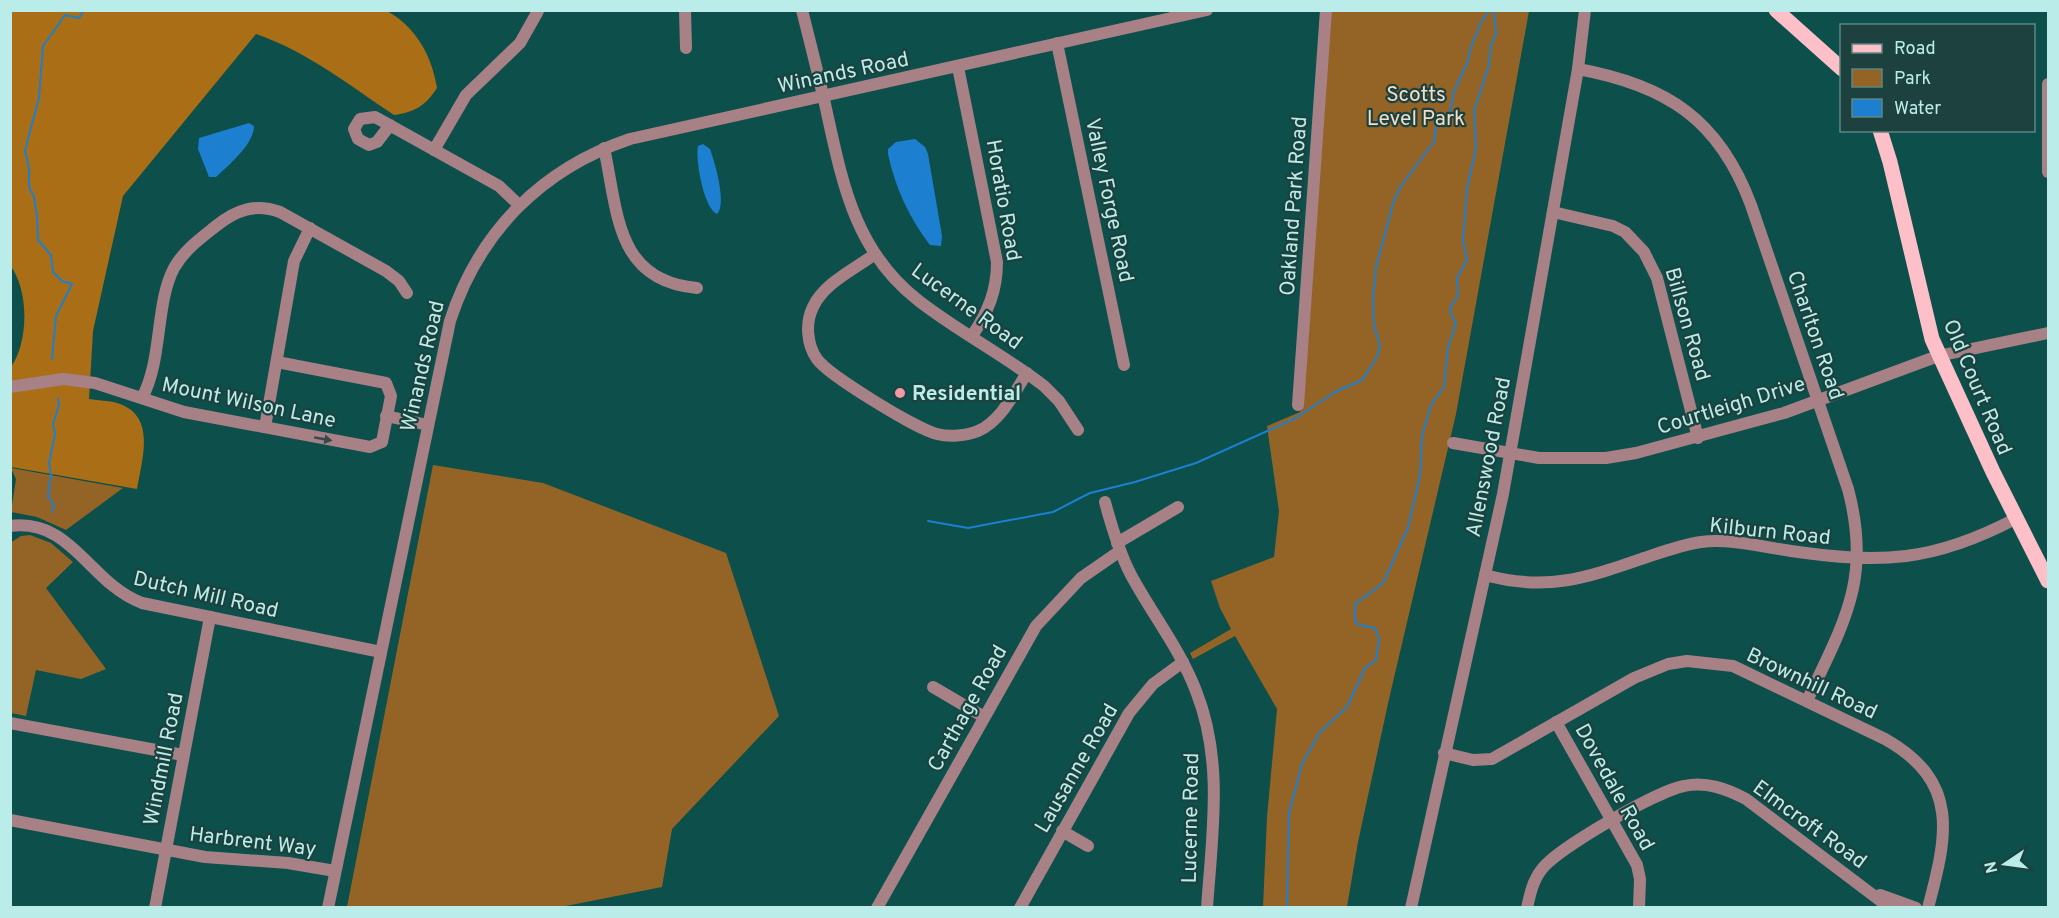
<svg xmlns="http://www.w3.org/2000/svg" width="2059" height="918" viewBox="0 0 2059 918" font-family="Overpass,sans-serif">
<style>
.green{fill:#946427}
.forest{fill:#aa6e17}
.water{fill:#1d7fd0}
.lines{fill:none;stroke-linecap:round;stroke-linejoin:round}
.stream{stroke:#1d7fd0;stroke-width:2}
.minor{stroke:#a78186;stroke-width:12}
.major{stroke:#fdc0c8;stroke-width:15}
.oneway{fill:#324b49}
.poi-dot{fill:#f39aa8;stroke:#1d413e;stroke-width:2}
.labels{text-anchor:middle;stroke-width:4.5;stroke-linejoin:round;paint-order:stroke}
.street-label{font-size:21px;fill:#baede9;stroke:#1d413e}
.park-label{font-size:21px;fill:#f2dec9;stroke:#1d413e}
.poi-label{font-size:21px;font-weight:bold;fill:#baede9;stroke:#1d413e;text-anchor:start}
</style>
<rect width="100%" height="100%" fill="#0c4f4b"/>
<g class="green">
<path d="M1328,11H1529L1456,414L1389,699L1358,842L1347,907H1263L1267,817L1277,709L1235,636L1193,659L1190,653L1231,629L1220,608L1211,581L1274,557L1279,511L1267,426L1300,412Z"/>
<path d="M433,465L543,483L726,553L779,716L672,829L662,887L561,907H347Z"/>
<path d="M11,468L123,488L66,530L37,517L11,512L16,479Z"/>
<path d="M30,535L51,543L73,562L46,588L106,669L81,679L36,670L26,716L11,713L10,543L21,536Z"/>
</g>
<path class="forest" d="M10,11H387C416,27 432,56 437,88C425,106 415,112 394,115C349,85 308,52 256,34L123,196L93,331L89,399C98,401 108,400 117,403C157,415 142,459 137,489L11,467V367C29,341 29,290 10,265Z"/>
<g class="water">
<path d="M249,123L254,126C254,144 229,165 216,177H209L198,149L199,138Z"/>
<path d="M915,139L925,147L928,154L942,236L941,246L930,245C909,218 895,187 888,154V149L896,142Z"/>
<path d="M703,144L710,149C715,163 727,204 717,214C704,209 695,160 698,146Z"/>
</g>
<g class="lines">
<g class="stream">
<path d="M52,359L56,316L72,284L62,281L53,272L51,255L38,240L37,216L34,197L29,187V169L25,150L39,98L43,46L65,15L79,18L84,10"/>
<path d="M52,512L54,505L48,496L51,475L49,463L55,434L53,424L59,405L58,399"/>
<path d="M928,521L968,528L1053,512L1090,493L1135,482L1196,463L1294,419L1335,392L1362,380L1377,357L1380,346L1374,326L1373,299L1376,267L1394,200L1401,186L1435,140V129L1450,112L1454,91L1467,64L1470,50L1481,22L1490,10"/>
<path d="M1287,908L1289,813L1302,764L1320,732L1347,707L1365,668L1376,660L1379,639L1375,628L1359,625L1355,621V604L1383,583L1408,528L1420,475L1422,436L1431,405L1444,387L1448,347L1456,324L1450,312L1451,306L1458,296L1457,278L1467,260L1463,240L1467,189L1476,147L1474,111L1489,65L1491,45L1496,34L1494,10"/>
</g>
<g class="minor">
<path d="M685,10L686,48"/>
<path d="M802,10C810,42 818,73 825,104C842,180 853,250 919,301C959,332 1004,355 1044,386L1059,401L1078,430"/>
<path d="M1057,43L1124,365"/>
<path d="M958,67L997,262C997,291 988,312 972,336"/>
<path d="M1578,69C1666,85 1719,119 1751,205L1848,489C1872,579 1844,622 1807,701"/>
<path d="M2048,84V172"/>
<path d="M390,125L377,142L369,145L358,139L354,129L360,119L375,117L499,186L519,205"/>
<path d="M604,148C618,211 615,281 697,288"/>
<path d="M434,150L466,95L520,43L538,11"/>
<path d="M1553,212L1613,226L1625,232L1644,252L1657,278L1698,438"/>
<path d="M875,254C855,269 824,283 813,307C805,323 807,345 817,359C828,375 918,430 937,434C949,437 966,436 978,431C1001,421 1014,393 1027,373"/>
<path d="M10,387L63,379L95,383L184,412L370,447L382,442L391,396L386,383L277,362"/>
<path d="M142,398C163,359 155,304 174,268C184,250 201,238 216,226C236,210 255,203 280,212L386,271L399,281L407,293"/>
<path d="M1298,405L1326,10"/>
<path d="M386,416L428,425"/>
<path d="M265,427L294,261L310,228"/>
<path d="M1453,443L1539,458H1606L1636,453L1784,413L1938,356L2048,333"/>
<path d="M1105,502C1112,528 1119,552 1131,575C1152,614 1180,649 1196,691C1224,761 1212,834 1207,908"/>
<path d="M10,526C72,518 89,583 142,603L381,652"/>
<path d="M1117,543L1178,507"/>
<path d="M1485,575C1547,592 1586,578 1644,558C1662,552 1681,545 1701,542C1730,538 1762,547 1791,551C1881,564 1933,562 2015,519"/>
<path d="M933,687L984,717"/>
<path d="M1556,722L1637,865L1640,879L1639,908"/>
<path d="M10,723L183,755"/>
<path d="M1444,753L1473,760L1492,759L1634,678L1668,664L1687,661L1733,666L1885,739C1961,782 1947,836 1928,908"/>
<path d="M10,820L205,857L288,863L335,871"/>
<path d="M1062,831L1088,846"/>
<path d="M1880,895L1916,908"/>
<path d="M155,908L210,617"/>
<path d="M328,908L450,321C479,232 541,169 630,139L1207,10"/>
<path d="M877,908L1036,626L1081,578L1120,551"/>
<path d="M1020,908L1129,713L1153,684L1183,662"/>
<path d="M1411,908L1503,494L1578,69L1585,10"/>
<path d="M1527,908C1530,894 1533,880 1542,869C1558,848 1657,791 1684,786C1706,781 1727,789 1746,799L1890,908"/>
</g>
<g class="major">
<path d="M1776,10L1842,69"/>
<path d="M1880,130L1890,162L1932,339L1993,472L2048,581"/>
</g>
</g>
<defs><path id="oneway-solid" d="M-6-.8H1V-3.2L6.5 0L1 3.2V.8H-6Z" transform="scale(1.5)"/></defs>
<use class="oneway" href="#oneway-solid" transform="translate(323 439) rotate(10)"/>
<circle class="poi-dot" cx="900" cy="393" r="6"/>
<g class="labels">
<g class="street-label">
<text transform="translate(843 72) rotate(-12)" y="7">Winands Road</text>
<text transform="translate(1004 200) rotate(80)" y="7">Horatio Road</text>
<text transform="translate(1110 200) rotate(78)" y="7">Valley Forge Road</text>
<text transform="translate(1293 206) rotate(-86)" y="7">Oakland Park Road</text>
<text transform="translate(967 306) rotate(36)" y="7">Lucerne Road</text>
<text transform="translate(1688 324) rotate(74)" y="7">Billson Road</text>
<text transform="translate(1816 335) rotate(71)" y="7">Charlton Road</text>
<text transform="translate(422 366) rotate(-77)" y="7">Winands Road</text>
<text transform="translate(1978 387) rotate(67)" y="7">Old Court Road</text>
<text transform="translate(249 402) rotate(12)" y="7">Mount Wilson Lane</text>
<text transform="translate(1731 405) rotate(-17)" y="7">Courtleigh Drive</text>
<text transform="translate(1488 457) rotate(-79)" y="7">Allenswood Road</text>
<text transform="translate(1770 531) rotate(6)" y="7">Kilburn Road</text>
<text transform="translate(206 594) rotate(13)" y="7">Dutch Mill Road</text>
<text transform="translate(1812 683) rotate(25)" y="7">Brownhill Road</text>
<text transform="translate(967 708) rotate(-61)" y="7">Carthage Road</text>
<text transform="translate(163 759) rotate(-79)" y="7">Windmill Road</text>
<text transform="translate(1076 768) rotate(-60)" y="7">Lausanne Road</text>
<text transform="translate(1615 787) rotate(61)" y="7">Dovedale Road</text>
<text transform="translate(1190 818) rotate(-89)" y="7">Lucerne Road</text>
<text transform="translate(1810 824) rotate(36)" y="7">Elmcroft Road</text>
<text transform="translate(253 841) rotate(7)" y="7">Harbrent Way</text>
</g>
<g class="park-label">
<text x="1416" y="101">Scotts<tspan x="1416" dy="24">Level Park</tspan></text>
</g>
<g class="poi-label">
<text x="912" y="400">Residential</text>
</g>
</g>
<rect width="2059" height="918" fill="none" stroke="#baede9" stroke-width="24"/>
<rect x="1840" y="24" width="195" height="108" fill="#1d413e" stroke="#5c8682" stroke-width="1.5"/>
<rect x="1852" y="44" width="30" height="9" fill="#fdc0c8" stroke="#5c8682" stroke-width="1.5"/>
<text x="1894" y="54" font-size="18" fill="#baede9">Road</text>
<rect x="1852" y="69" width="30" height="18" fill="#946427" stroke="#5c8682" stroke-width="1.5"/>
<text x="1894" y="84" font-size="18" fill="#baede9">Park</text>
<rect x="1852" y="99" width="30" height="18" fill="#1d7fd0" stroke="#5c8682" stroke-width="1.5"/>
<text x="1894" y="114" font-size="18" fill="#baede9">Water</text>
<g transform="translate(2005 864) rotate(257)" stroke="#1d413e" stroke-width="4.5" paint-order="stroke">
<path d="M0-4.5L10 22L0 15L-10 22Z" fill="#baede9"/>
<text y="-9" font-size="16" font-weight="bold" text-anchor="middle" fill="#baede9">N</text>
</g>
</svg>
